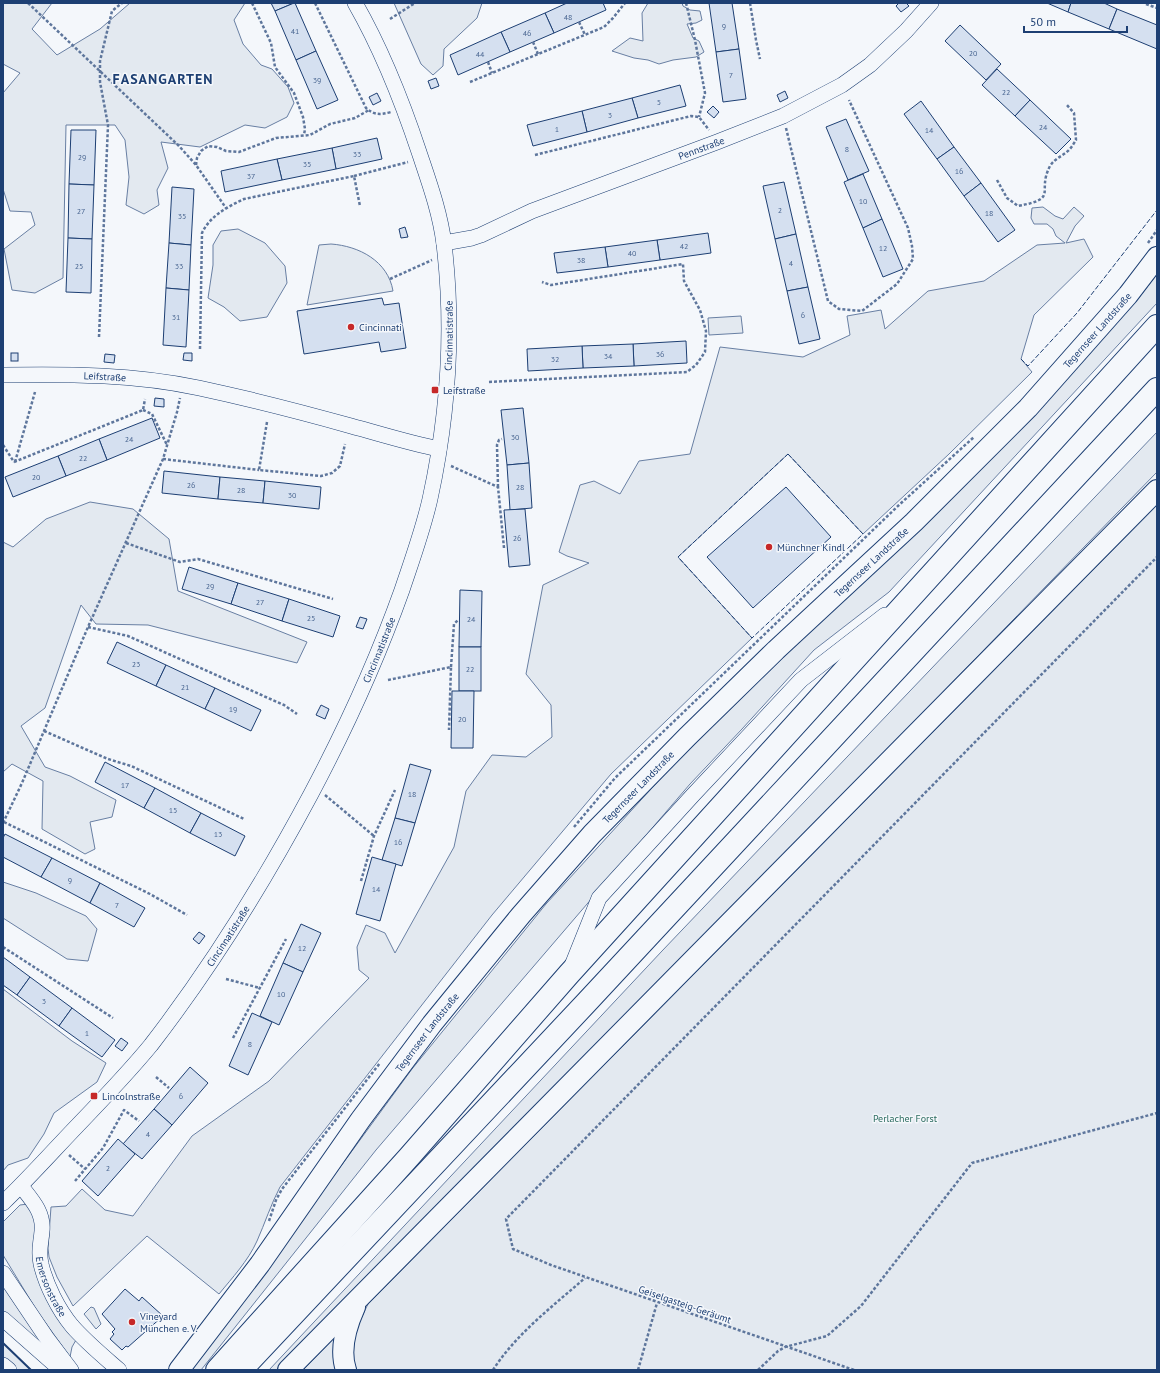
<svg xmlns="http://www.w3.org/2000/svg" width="1160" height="1373" viewBox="0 0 1160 1373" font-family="'PT Sans',sans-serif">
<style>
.green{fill:#e3e9f0;stroke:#687fa3}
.building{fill:#d5e0f0;stroke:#1d3f73}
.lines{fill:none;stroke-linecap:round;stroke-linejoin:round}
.minor-casing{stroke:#1d3f73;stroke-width:16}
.major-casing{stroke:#1d3f73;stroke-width:22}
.highway-casing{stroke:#1d3f73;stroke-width:24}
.path{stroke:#5e769c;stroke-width:2.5;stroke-dasharray:3 2;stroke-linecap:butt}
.minor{stroke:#f4f7fb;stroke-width:15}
.major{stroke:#f4f7fb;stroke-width:20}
.highway{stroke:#f4f7fb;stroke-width:22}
.fence{stroke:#1d3f73;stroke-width:1;stroke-dasharray:5 2;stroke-linecap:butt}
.wall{stroke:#1d3f73;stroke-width:2}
.poi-dot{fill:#c62828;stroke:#f4f7fb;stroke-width:1.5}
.labels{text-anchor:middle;stroke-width:3;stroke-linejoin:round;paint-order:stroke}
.number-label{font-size:8px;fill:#4b6792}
.street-label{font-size:10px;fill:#1d3f73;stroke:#f4f7fb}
.poi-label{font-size:10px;fill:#1d3f73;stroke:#f4f7fb;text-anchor:start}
.park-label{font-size:10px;fill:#2c6c60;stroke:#f4f7fb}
.district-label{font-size:14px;font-weight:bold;letter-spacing:1px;fill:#1d3f73;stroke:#f4f7fb}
</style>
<rect width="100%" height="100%" fill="#f4f7fb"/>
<g class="green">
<path d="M3,3H52L32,29L57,55L100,29L130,3H245L234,20L243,44L261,65L272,69L288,87L294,103L287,117L265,128L245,125L200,147L161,142L168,168L157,190L159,205L144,214L126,205L129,177L125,140L115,125H66L63,278L35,293L12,290L4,249L35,225L31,212L10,211L3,189V93L20,73L3,64Z"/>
<path d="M394,3H482L477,18L444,49L443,66L433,75L421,64Z"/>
<path d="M648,3H682L683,6L690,10L700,11L702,20L696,23L687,24L693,38L699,41L704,52L696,57L673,60L659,64L648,60L634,58L612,51L630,38L643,41L642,13Z"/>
<path d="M1043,207L1055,216L1063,219L1074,207L1084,216L1075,226L1066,243L1084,239L1093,257L1034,315L1021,359L1032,372L949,454L863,534L788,454L678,557L752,638L611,774L492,915L280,1187C271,1204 265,1223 257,1241C248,1261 232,1278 219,1294L147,1236L73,1306L57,1277L49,1257L48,1248L51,1207L66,1206L82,1189L105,1210L133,1216L192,1136L269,1081L369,978L359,970L357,947L366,925L385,933L395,953L454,847L466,791L492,755L526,757L552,737L551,705L526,674L543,585L589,563L567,556L559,552L580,485L594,481L620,494L639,461L690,454L720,347L803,357L850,335L847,316L881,310L885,329L928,291L984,281L1037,245L1065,243L1056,236L1053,229L1047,224H1034L1031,218L1032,208Z"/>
<path d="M238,229L265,243L285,266L287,283L267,317L240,321L224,307L208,298L213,265V245L221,231Z"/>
<path d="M331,244C359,246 388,261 393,291L307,305L319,245Z"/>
<path d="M1157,274V303L889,592L814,650L742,729L690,784L376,1150L201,1370H190L231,1316L412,1069L546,904L672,766L1030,416L1137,300Z"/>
<path d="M741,316L743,333L709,335L708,318Z"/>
<path d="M1157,432V472L662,981L277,1370H269L662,951Z"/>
<path d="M90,502L133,509L169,539L178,591L307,642L297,663L148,625L96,624L81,605L45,708L21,726L45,767L70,776L116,800L112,817L90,822L95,849L85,854L42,829L43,781L12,764L3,772V542L13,547L46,519Z"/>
<path d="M1157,505V1370H357L353,1360L354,1333L368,1304Z"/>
<path d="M3,882L36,893L86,916L97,929L88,961L67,959L3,918Z"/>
<path d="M3,989L72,1041L106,1063L97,1082L54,1113L44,1134L28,1158L8,1165L3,1171Z"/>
<path d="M28,1204L35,1214L36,1233L76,1340L72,1347L70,1357L37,1311L3,1255V1222L20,1205Z"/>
<path d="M3,1284L41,1341L40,1343L3,1311Z"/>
<path d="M91,1307L94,1308L101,1324L96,1329L84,1314Z"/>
<path d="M337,1335L340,1370H303Z"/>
<path d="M3,1343L31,1370H17L3,1356Z"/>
</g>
<g class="building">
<path d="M271,3H294L275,11Z"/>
<path d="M294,3H295L316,51L296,60L275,11Z"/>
<path d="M567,3H603L606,10L554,33L545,13Z"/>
<path d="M709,3H732L739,49L716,52Z"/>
<path d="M899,3H906L909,6L901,12L896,6Z"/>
<path d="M1047,3H1071L1068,12Z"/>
<path d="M1071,3H1104L1117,9L1109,29L1068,12Z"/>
<path d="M1117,9L1157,25V49L1109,29Z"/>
<path d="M545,13L554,33L510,52L501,32Z"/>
<path d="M960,25L1001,64L986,80L945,41Z"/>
<path d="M501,32L510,52L458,75L450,55Z"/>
<path d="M739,49L746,99L723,102L716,52Z"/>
<path d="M316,51L338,100L317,109L296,60Z"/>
<path d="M997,69L1030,100L1015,116L982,85Z"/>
<path d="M436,78L439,86L431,89L428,81Z"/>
<path d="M680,85L686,106L638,118L632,98Z"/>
<path d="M785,91L788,98L780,102L777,95Z"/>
<path d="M377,93L381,101L373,105L369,97Z"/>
<path d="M632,98L638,118L587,132L582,111Z"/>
<path d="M1030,100L1071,139L1056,154L1015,116Z"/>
<path d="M921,101L954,147L937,159L904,114Z"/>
<path d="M713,106L719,112L714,118L707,112Z"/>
<path d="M582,111L587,132L533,146L527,125Z"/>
<path d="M846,119L869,171L848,180L826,127Z"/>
<path d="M71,130H96L94,185L69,184Z"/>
<path d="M377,138L382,159L336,169L332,148Z"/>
<path d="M954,147L981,183L964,196L937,159Z"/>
<path d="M332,148L336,169L282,180L277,159Z"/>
<path d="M277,159L282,180L225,192L221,171Z"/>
<path d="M863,174L882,219L863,228L844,182Z"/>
<path d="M784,182L796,234L775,239L763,186Z"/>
<path d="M981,183L1015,230L998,242L964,196Z"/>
<path d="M69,184L94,185L92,239L68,238Z"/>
<path d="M172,187L194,189L191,245L169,243Z"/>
<path d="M882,219L903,269L883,277L863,228Z"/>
<path d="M405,227L408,237L401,238L399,229Z"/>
<path d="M708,233L711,253L660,260L657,240Z"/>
<path d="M796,234L808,287L787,291L775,239Z"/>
<path d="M68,238L92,239L91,293L66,292Z"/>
<path d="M657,240L660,260L608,267L605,247Z"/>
<path d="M169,243L191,245L189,290L166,288Z"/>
<path d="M605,247L608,267L557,273L554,253Z"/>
<path d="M808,287L820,339L799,344L787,291Z"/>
<path d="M166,288L189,290L186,347L163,345Z"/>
<path d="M382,298L384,305L399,303L406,348L381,352L379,342L304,354L297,311Z"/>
<path d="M686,341L687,363L634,366L633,344Z"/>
<path d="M633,344L634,366L583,368L582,346Z"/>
<path d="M582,346L583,368L528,371L527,349Z"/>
<rect x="11" y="353" width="7" height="8"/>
<path d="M184,353H192V361L183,360Z"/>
<path d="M105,354L115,355L114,363L104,362Z"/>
<path d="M155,398L164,399V407L154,406Z"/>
<path d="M523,408L529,463L507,465L501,410Z"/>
<path d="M152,418L160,438L107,460L99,439Z"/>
<path d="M99,439L107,460L66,476L58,456Z"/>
<path d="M58,456L66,476L13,497L5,477Z"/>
<path d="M529,463L532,508L510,510L507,465Z"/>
<path d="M164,471L220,477L218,499L162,493Z"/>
<path d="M220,477L265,481L263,503L218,499Z"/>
<path d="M265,481L321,487L319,509L263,503Z"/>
<path d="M786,487L831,537L753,608L707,557Z"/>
<path d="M525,509L530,565L509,567L504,510Z"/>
<path d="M189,567L238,583L231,604L182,589Z"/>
<path d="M238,583L289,599L282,621L231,604Z"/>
<path d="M460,590L482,591L481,647H459Z"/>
<path d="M289,599L340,616L333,637L282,621Z"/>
<path d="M360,617L367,619L363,629L356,627Z"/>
<path d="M117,642L166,665L156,686L107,663Z"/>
<rect x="459" y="647" width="22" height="44"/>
<path d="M166,665L215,688L205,709L156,686Z"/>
<path d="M215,688L261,710L251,731L205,709Z"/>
<path d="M452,691H474L473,748H451Z"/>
<path d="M321,705L329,709L325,719L316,715Z"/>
<path d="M105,762L155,788L144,808L95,782Z"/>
<path d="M410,764L431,770L415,823L395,818Z"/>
<path d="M155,788L201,813L190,833L144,808Z"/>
<path d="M201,813L245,836L235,856L190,833Z"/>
<path d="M395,818L415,823L402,866L382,860Z"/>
<path d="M5,834L52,858L41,877L3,857V838Z"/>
<path d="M372,857L396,864L380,921L356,914Z"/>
<path d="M52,858L100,883L90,903L41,877Z"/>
<path d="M100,883L145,908L134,927L90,903Z"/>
<path d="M301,924L321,933L303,972L283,963Z"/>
<path d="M199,932L205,936L199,944L193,939Z"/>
<path d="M3,957L30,977L17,995L3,985Z"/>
<path d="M283,963L303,972L279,1025L260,1016Z"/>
<path d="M30,977L72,1008L59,1026L17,995Z"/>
<path d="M72,1008L115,1040L102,1057L59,1026Z"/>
<path d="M252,1013L272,1022L248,1075L229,1066Z"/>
<path d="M121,1038L128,1043L122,1051L115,1046Z"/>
<path d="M190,1067L208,1083L172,1125L154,1109Z"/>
<path d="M154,1109L172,1125L142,1159L123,1144Z"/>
<path d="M118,1139L135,1154L98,1196L82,1181Z"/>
<path d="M125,1289L139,1301L142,1297L163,1316L128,1347L126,1346L122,1350L110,1339L114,1334L112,1332L115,1329L102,1314Z"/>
</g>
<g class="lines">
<defs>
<g id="minor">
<path id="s1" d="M444,243L472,238L481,235L532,211L717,142L783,116L842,85L870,65L906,31L931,3"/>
<path id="s2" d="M3,375C68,374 134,374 199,388C250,399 301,412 351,426C381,434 409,443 439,449"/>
<path d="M573,963L599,898L693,795L801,680L885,615"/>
<path id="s3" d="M21,1186C31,1199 44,1212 42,1231C41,1244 38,1250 41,1264C46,1285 58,1309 72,1326C86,1342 103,1356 119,1370"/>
<path id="s4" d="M3,1203C29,1178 53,1151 78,1125C103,1099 128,1073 151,1045C212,966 264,882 311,794C346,728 377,660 402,590C412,560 423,530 430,499C448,416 454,328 444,244C440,212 429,182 419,152C402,101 382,50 355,3"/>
<path d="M3,1273L46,1337L71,1370"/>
<path d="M3,1319L61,1370"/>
<path d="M3,1365L9,1370"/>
</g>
<g id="major">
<path id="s5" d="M179,1370L260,1264L361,1119L432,1024L521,915L592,834L687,737L776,650L914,522L1028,408L1128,295L1157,257"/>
<path d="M288,1370L1157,490"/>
<path d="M346,1370C339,1349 346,1327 355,1307"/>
</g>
<g id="highway">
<path d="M217,1370L409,1157L569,974L1157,326"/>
<path d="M241,1370L586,1003L1157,389"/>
</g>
</defs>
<use href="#minor" class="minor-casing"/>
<use href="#major" class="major-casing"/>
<use href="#highway" class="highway-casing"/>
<g class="path">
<path d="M28,3L179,146L196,165L226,208"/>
<path d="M252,3L271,43L275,67L294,93L303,117L305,129L304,135"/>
<path d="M315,3L366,108C374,115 380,115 391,112"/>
<path d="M686,3L695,40L705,93L699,117"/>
<path d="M750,3L756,40L760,59"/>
<path d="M1146,4L1157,8"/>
<path d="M390,19L415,3"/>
<path d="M579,22L585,35"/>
<path d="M533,42L538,54"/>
<path d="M488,62L492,73"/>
<path d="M470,82L604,27L613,18L625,3"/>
<path d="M786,128L828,301L839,309L862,311L897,284L913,259L912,246L908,228L849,100"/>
<path d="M535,155L691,116L699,117L709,130"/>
<path d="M196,165L197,158L201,151L208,146L217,147L226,151L239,152L276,138L310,135L330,124L355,118L369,110"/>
<path d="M354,176L408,162"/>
<path d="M997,180L1007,198L1018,206C1060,198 1036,193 1050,166C1055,158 1063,156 1069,150C1072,147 1074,143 1076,140L1074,113L1066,104"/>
<path d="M1148,243L1157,230"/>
<path d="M390,279L432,260"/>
<path d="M99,337L108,125L100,82V61L112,11L122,3"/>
<path d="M200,349L202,233C210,216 227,207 244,199L354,176L360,206"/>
<path d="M489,382L687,372L696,365L705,352L706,331L700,310L684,281L683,264L551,285L542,282"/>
<path d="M143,410L152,414L167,445"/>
<path d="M267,422L259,470L321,476L332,473L340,466L345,444"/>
<path d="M3,445L14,462"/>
<path d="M163,459L259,470"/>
<path d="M14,462L143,410L145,399"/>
<path d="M15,462L35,392"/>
<path d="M451,466L498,487L504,548"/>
<path d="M498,487L497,445L499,440L502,439"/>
<path d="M126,543L180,562L198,559L333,599"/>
<path d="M88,627L128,636L284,705L297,714"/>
<path d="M451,667L454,624L458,620"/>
<path d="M388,680L451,667L449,730"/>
<path d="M44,731L108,759L131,766L244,819"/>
<path d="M325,795L374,836"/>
<path d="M4,822L150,894L187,915"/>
<path d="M3,823L22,783L88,627L163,459L177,412L180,398"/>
<path d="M574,827L615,778L899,505L974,437"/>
<path d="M361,881L374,836L395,790"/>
<path d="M3,947L113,1018"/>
<path d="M226,979L260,988"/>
<path d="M233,1038L286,939"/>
<path d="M156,1077L169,1088"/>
<path d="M69,1155L85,1169"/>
<path d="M75,1181L103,1148L124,1110L139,1121"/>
<path d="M269,1221L276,1200L282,1189L380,1063"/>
<path d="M493,1370C516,1334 553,1306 585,1278"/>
<path d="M638,1370L657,1303"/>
<path d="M758,1370L778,1351L785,1347L827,1336L861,1306L972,1163L1157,1113"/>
<path d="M854,1370L551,1265L513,1249L506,1219L1157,557"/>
</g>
<use href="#minor" class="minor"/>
<use href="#major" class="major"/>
<use href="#highway" class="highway"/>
<g class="fence">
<path d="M1021,359L1028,366L1077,313L1157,210"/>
<path d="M788,454L863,534L752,638L678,557Z"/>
</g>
<path class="wall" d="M3,1343L31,1370"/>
</g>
<g class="poi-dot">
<circle cx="351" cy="327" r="4"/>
<rect x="431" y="386" width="8" height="8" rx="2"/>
<circle cx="769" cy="547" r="4"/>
<rect x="90" y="1092" width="8" height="8" rx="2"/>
<circle cx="132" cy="1322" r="4"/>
</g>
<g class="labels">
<g class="number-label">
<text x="568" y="20">48</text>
<text x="724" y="29">9</text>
<text x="295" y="34">41</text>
<text x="527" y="36">46</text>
<text x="973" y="56">20</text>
<text x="480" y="57">44</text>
<text x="731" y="78">7</text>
<text x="317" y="83">39</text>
<text x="1006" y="95">22</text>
<text x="659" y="105">5</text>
<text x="610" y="118">3</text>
<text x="1043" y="130">24</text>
<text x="557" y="132">1</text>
<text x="929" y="133">14</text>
<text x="847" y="152">8</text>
<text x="357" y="157">33</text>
<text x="82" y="160">29</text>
<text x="307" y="167">35</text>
<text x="959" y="174">16</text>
<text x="251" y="179">37</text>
<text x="863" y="204">10</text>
<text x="780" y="213">2</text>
<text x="81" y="214">27</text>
<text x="989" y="216">18</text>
<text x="182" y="219">35</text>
<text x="684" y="249">42</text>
<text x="883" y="251">12</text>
<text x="632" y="256">40</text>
<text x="581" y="263">38</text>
<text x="791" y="266">4</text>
<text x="79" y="269">25</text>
<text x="179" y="269">33</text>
<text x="803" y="318">6</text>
<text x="176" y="320">31</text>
<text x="660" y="357">36</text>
<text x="608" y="359">34</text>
<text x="555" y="362">32</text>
<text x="515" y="440">30</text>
<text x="129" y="442">24</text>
<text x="83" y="461">22</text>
<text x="36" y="480">20</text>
<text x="191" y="488">26</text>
<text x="520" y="490">28</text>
<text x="241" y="493">28</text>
<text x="292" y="498">30</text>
<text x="517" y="541">26</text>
<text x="210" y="589">29</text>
<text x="260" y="605">27</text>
<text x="311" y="621">25</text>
<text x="471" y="622">24</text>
<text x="136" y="667">23</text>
<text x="470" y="672">22</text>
<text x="185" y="690">21</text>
<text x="233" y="712">19</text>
<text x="462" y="722">20</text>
<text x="125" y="788">17</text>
<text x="412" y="797">18</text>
<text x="173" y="813">15</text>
<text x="218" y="837">13</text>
<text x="398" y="845">16</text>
<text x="70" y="883">9</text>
<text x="376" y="892">14</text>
<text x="117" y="908">7</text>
<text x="302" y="951">12</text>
<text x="281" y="997">10</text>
<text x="44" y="1004">3</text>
<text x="87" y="1036">1</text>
<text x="250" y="1047">8</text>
<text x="181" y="1099">6</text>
<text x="148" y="1137">4</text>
<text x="108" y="1171">2</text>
</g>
<g class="street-label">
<text dy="4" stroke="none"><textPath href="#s1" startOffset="275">Pennstraße</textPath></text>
<text dy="4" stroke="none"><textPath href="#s5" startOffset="1391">Tegernseer Landstraße</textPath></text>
<text dy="4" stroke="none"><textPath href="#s4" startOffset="998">Cincinnatistraße</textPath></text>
<text dy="4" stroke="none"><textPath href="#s2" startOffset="102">Leifstraße</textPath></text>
<text dy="4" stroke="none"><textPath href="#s5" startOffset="1067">Tegernseer Landstraße</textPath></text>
<text dy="4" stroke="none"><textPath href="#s4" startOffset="674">Cincinnatistraße</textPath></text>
<text dy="4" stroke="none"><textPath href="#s5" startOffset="743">Tegernseer Landstraße</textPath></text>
<text dy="4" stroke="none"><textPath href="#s4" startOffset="350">Cincinnatistraße</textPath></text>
<text dy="4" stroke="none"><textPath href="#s5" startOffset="419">Tegernseer Landstraße</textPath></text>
<text dy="4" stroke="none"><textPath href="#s3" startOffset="109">Emersonstraße</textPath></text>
<text transform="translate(685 1304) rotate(19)" y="4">Geiselgasteig-Geräumt</text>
</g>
<g class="poi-label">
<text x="359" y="331">Cincinnati</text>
<text x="443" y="394">Leifstraße</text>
<text x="777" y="551">Münchner Kindl</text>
<text x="102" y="1100">Lincolnstraße</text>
<text x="140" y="1320">Vineyard<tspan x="140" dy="12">München e. V.</tspan></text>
</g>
<g class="park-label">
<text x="905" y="1122">Perlacher Forst</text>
</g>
<g class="district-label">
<text x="163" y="84">FASANGARTEN</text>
</g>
</g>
<rect width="1160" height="1373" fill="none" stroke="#1d3f73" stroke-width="8"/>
<path d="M1024 26v6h103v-6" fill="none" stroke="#1d3f73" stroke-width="2"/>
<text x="1030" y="26" font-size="12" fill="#1d3f73" stroke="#f4f7fb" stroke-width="3" paint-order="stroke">50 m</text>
</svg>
